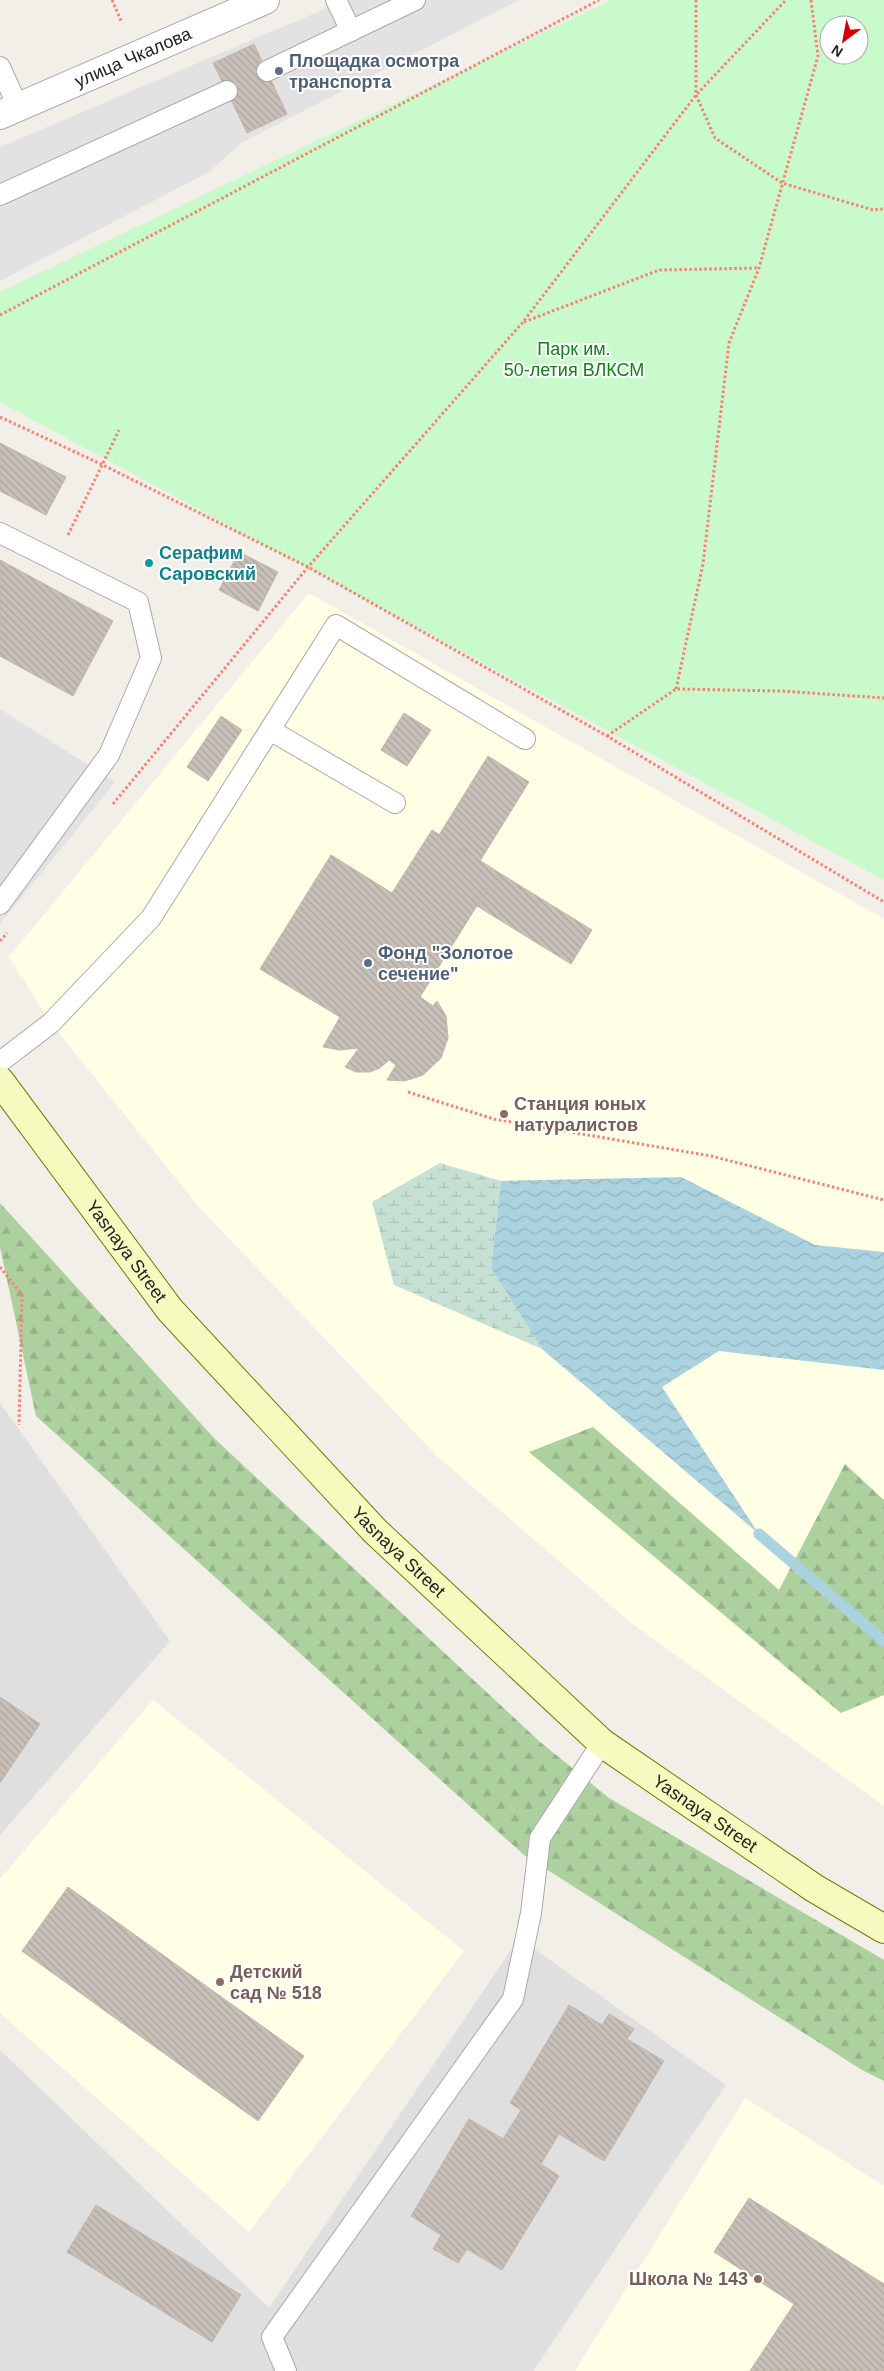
<svg xmlns="http://www.w3.org/2000/svg" width="884" height="2371" viewBox="0 0 884 2371" font-family="Arial,sans-serif">
<style>
.residential{fill:#e0dfdf}
.education{fill:#ffffe5}
.forest{fill:url(#forest-firs)}
.wetland{fill:url(#wetland-marsh)}
.park{fill:#c8facc;fill-rule:evenodd}
.parking{fill:#e2e2e2}
.water{fill:url(#water-waves)}
.lines{fill:none;stroke-linecap:round;stroke-linejoin:round}
.stream{stroke:#aad3df;stroke-width:11}
.building{fill:url(#building-back-hatch);stroke:#c4b6ab}
.lane-casing{stroke:#a9a9a9;stroke-width:22}
.street-casing{stroke:#a9a9a9;stroke-width:30}
.secondary-casing{stroke:#707d05;stroke-width:30}
.path{stroke:#fa8072;stroke-width:3;stroke-dasharray:2.5 2.5;stroke-linecap:butt}
.lane{stroke:#fff;stroke-width:20}
.street{stroke:#fff;stroke-width:28}
.secondary{stroke:#f7fabf;stroke-width:28}
.service-dot{fill:#5c6f8a;stroke:#fff;stroke-width:2}
.culture-dot{fill:#0f9aa8;stroke:#fff;stroke-width:2}
.education-dot{fill:#8d6e63;stroke:#fff;stroke-width:2}
.labels{text-anchor:middle;stroke-width:4;stroke-linejoin:round;paint-order:stroke}
.street-label{font-size:18px;fill:#222;stroke:#fff}
.service-label{font-size:18px;font-weight:bold;fill:#4e5e75;stroke:#fff;text-anchor:start}
.park-label{font-size:18px;fill:#0c8416;stroke:#fff}
.culture-label{font-size:18px;font-weight:bold;fill:#0d838f;stroke:#fff;text-anchor:start}
.education-label{font-size:18px;font-weight:bold;fill:#785e54;stroke:#fff;text-anchor:start}
</style>
<defs>
<pattern id="forest-firs" width="22" height="20" patternUnits="userSpaceOnUse" patternTransform="scale(1.25)"><rect width="22" height="20" fill="#add19e"/><path d="M5 1l3.5 6h-7zM16 11l3.5 6h-7z" fill="#95b388"/></pattern>
<pattern id="wetland-marsh" width="20" height="14" patternUnits="userSpaceOnUse" patternTransform="scale(1.25)"><rect width="20" height="14" fill="#c6e0d4"/><path d="M1 5h8M5 5V1M11 12h8M15 12V8" fill="none" stroke="#aac0b6"/></pattern>
<pattern id="water-waves" width="16" height="10" patternUnits="userSpaceOnUse" patternTransform="scale(1.25)"><rect width="16" height="10" fill="#aad3df"/><path d="M0 5q4-4 8 0t8 0" fill="none" stroke="#92b5bf"/></pattern>
<pattern id="building-back-hatch" width="6" height="6" patternUnits="userSpaceOnUse" patternTransform="scale(1.25)"><rect width="6" height="6" fill="#c7bfb8"/><path d="M-1 5l2 2M0 0l6 6M5-1l2 2" fill="none" stroke="#aba49e"/></pattern>
</defs>
<rect width="100%" height="100%" fill="#f2efe9"/>
<g class="residential">
<path d="M0,1403L170,1641L0,1835Z"/>
<path d="M519,1938L726,2085L533,2371H0V2050L269,2308Z"/>
</g>
<g class="education">
<path d="M309,593L884,919V1806L630,1622L438,1457L198,1206L51,1023L9,957Z"/>
<path d="M153,1700L464,1951L249,2232L0,2013V1879Z"/>
<path d="M745,2098L884,2186V2371H575Z"/>
</g>
<g class="forest">
<path d="M0,1203L215,1439L539,1741L609,1798L884,1960V2081L862,2070L524,1855L36,1416L0,1247Z"/>
<path d="M593,1427L779,1590L845,1464L884,1500V1695L841,1713L529,1452Z"/>
</g>
<path class="wetland" d="M440,1163L501,1181L491,1268L542,1349L394,1285L372,1202Z"/>
<path class="park" d="M611,0H884V880L0,402V292ZM829,25H859V55H829Z"/>
<g class="parking">
<path d="M346,0H519L241,143L209,172L0,281V147Z"/>
<path d="M0,709L115,782L0,924Z"/>
</g>
<path class="water" d="M681,1177L815,1245L884,1252V1370L719,1351L662,1387L759,1534L542,1349L491,1268L501,1181Z"/>
<g class="lines">
<path class="stream" d="M759,1534L884,1641"/>
</g>
<g class="building">
<path d="M254,44L287,114L247,133L213,63Z"/>
<path d="M0,443L66,477L46,515L0,491Z"/>
<path d="M239,552L278,572L258,611L219,590Z"/>
<path d="M0,560L113,621L73,696L0,656Z"/>
<path d="M404,713L431,730L407,766L381,750Z"/>
<path d="M221,716L242,730L208,781L187,767Z"/>
<path d="M488,756L529,782L480,861L439,835Z"/>
<path d="M432,830L498,872L420,997L433,1006L437,1001L446,1016L448,1038L441,1058L423,1075L405,1081L387,1080L396,1065L389,1060L380,1068L370,1072H356L345,1067L359,1048L340,1050L323,1047L340,1017L260,969L331,855L392,893Z"/>
<path d="M498,872L592,930L571,964L477,906Z"/>
<path d="M0,1697L40,1724L0,1783Z"/>
<path d="M68,1887L304,2056L258,2121L22,1951Z"/>
<path d="M569,2005L602,2025L609,2014L634,2029L627,2039L664,2061L604,2161L559,2134L541,2164L559,2176L502,2270L467,2249L458,2263L433,2249L441,2235L411,2216L469,2119L503,2139L521,2110L510,2103Z"/>
<path d="M749,2198L884,2284V2371H750L794,2304L714,2252Z"/>
<path d="M96,2205L241,2295L212,2342L67,2252Z"/>
</g>
<g class="lines">
<defs>
<g id="lane">
<path d="M336,0L351,31"/>
<path d="M0,67L18,107"/>
<path d="M267,71L415,0"/>
<path d="M0,195L227,91"/>
<path d="M0,533L138,602L151,658L109,755L0,904"/>
<path d="M270,730L395,803"/>
<path d="M0,1062L51,1023L151,918L336,625L525,739"/>
<path d="M286,2371L272,2337L513,1999L531,1913L540,1838L602,1743"/>
</g>
<g id="street">
<path id="s1" d="M0,115L265,0"/>
</g>
<g id="secondary">
<path id="s2" d="M0,1081L170,1310L375,1531L602,1743L814,1888L884,1929"/>
</g>
</defs>
<use href="#lane" class="lane-casing"/>
<use href="#street" class="street-casing"/>
<use href="#secondary" class="secondary-casing"/>
<g class="path">
<path d="M112,0L122,23"/>
<path d="M696,0V95L715,138L782,183L873,210L884,209"/>
<path d="M0,315L599,0"/>
<path d="M524,322L659,270L759,268"/>
<path d="M0,417L103,465L308,567L607,736L884,902"/>
<path d="M68,535L119,430"/>
<path d="M676,689L703,564L729,343L759,268L818,56L811,0"/>
<path d="M607,736L676,689L781,691L884,698"/>
<path d="M113,804L308,567L523,322L696,95L786,0"/>
<path d="M0,941L7,933"/>
<path d="M408,1092L494,1119L711,1156L884,1200"/>
<path d="M0,1267L22,1295L19,1425"/>
</g>
<use href="#lane" class="lane"/>
<use href="#street" class="street"/>
<use href="#secondary" class="secondary"/>
</g>
<g class="service-dot">
<circle cx="279" cy="71" r="5"/>
<circle cx="368" cy="963" r="5"/>
</g>
<circle class="culture-dot" cx="149" cy="563" r="5"/>
<g class="education-dot">
<circle cx="504" cy="1114" r="5"/>
<circle cx="220" cy="1982" r="5"/>
<circle cx="758" cy="2279" r="5"/>
</g>
<g class="labels">
<g class="street-label">
<text dy="6" stroke="none"><textPath href="#s1" startOffset="145">улица Чкалова</textPath></text>
<text dy="6" stroke="none"><textPath href="#s2" startOffset="212">Yasnaya Street</textPath></text>
<text dy="6" stroke="none"><textPath href="#s2" startOffset="618">Yasnaya Street</textPath></text>
<text dy="6" stroke="none"><textPath href="#s2" startOffset="1022">Yasnaya Street</textPath></text>
</g>
<g class="service-label">
<text x="289" y="67">Площадка осмотра<tspan x="289" dy="21">транспорта</tspan></text>
<text x="378" y="959">Фонд "Золотое<tspan x="378" dy="21">сечение"</tspan></text>
</g>
<g class="park-label">
<text x="574" y="355">Парк им.<tspan x="574" dy="21">50-летия ВЛКСМ</tspan></text>
</g>
<g class="culture-label">
<text x="159" y="559">Серафим<tspan x="159" dy="21">Саровский</tspan></text>
</g>
<g class="education-label">
<text x="514" y="1110">Станция юных<tspan x="514" dy="21">натуралистов</tspan></text>
<text x="230" y="1978">Детский<tspan x="230" dy="21">сад № 518</tspan></text>
<text x="748" y="2285" text-anchor="end">Школа № 143</text>
</g>
</g>
<g transform="translate(844 40) rotate(212)"><circle r="24" fill="#ffffff" stroke="#a7a7a7"/>
<path d="M0-4L9 19L0 12L-9 19Z" fill="#d40000"/>
<text y="-8" font-size="14" font-weight="bold" text-anchor="middle" fill="#222222">N</text>
</g>
</svg>
